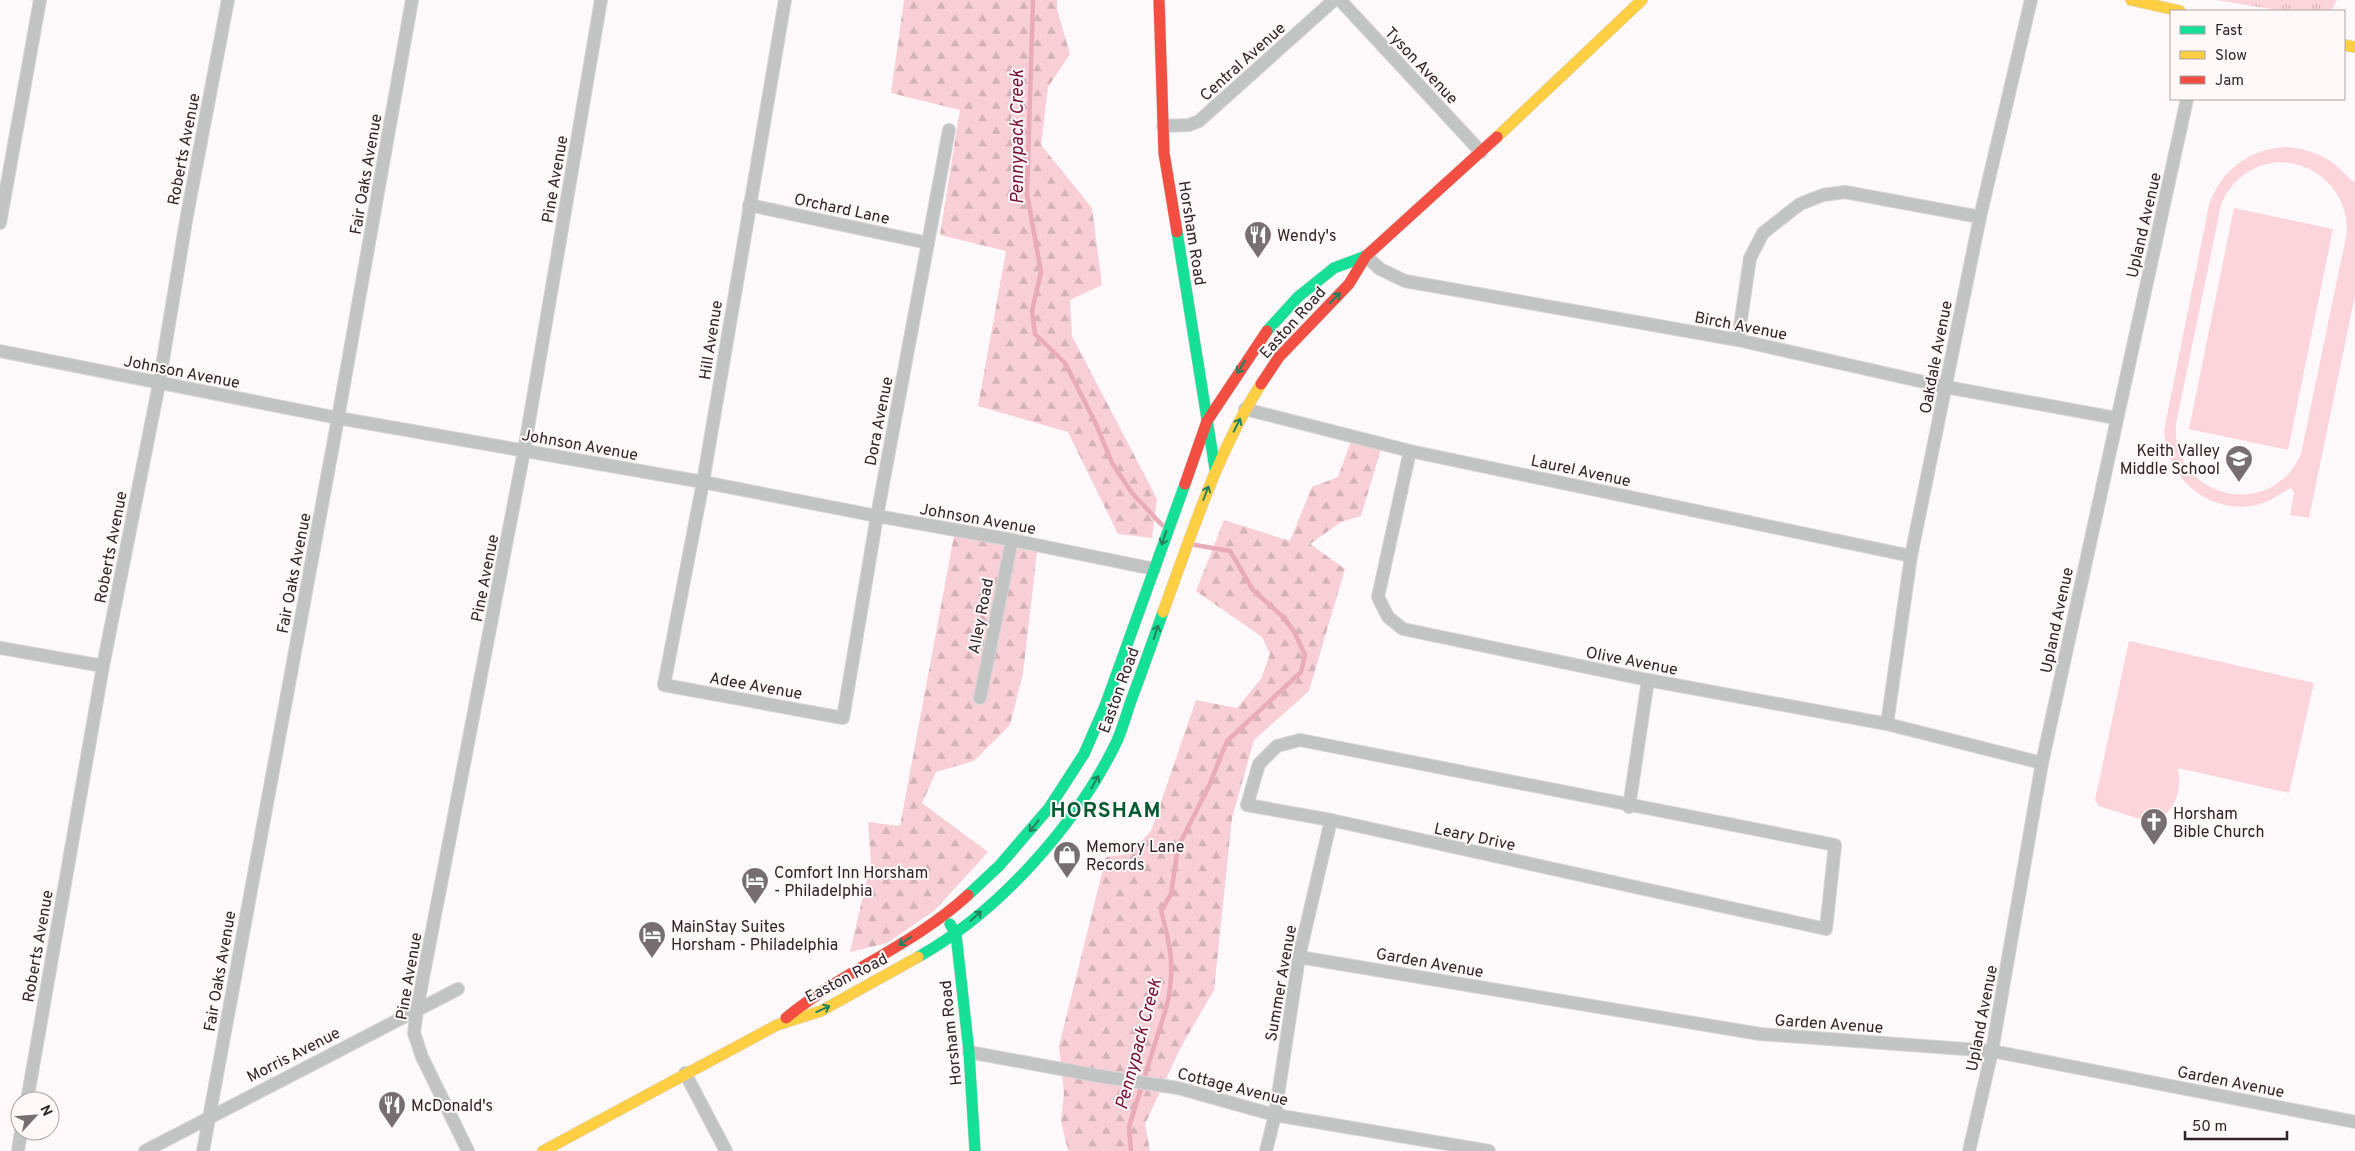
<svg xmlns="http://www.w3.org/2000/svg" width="2355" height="1151" viewBox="0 0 2355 1151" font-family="Overpass,sans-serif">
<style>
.grass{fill:url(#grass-tufts)}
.forest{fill:url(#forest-firs)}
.park{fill:#fcd4db;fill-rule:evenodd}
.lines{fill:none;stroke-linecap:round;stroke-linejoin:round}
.stream{stroke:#e9abb8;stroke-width:4.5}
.street-casing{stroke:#d7d3d4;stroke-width:14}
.fast-casing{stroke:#d7d3d4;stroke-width:12}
.slow-casing{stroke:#d7d3d4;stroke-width:12}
.jam-casing{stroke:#d7d3d4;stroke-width:12}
.street{stroke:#c2c4c3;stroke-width:12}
.fast{stroke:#16e098;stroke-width:11}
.slow{stroke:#ffcf43;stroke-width:11}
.jam{stroke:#f24e42;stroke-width:11}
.oneway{stroke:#22825e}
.labels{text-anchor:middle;stroke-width:4;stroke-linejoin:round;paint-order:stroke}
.street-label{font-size:16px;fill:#2e2325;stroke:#fef8f9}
.poi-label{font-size:16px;fill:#2e2325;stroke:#fef8f9;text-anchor:start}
.water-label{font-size:18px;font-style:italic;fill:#750d32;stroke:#fef8f9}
.district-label{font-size:21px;font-weight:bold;letter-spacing:1px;fill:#025a32;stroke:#fef8f9}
</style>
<defs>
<pattern id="grass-tufts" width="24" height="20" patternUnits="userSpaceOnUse" patternTransform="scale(1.25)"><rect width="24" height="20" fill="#fcd4db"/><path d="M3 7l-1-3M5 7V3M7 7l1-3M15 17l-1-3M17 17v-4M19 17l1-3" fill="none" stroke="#d8b6bc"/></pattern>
<pattern id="forest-firs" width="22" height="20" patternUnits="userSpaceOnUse" patternTransform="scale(1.25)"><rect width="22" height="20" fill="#f8cfd6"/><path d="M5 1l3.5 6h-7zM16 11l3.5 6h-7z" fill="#d5b1b8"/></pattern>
</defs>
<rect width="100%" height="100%" fill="#fdf9fa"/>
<path class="grass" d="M2216,0H2337L2331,11H2282Z"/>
<g class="forest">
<path d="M904,0H1057V9L1070,54L1048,87L1041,145L1092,208L1102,285L1070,300L1072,336L1157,499L1152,538L1118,534L1068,432L978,406L1006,251L940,235L960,110L891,93Z"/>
<path d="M1351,441L1381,449L1361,516L1341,522L1310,544L1345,569L1309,691L1254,740L1232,818L1214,990L1181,1047L1145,1124L1150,1151H1068L1061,1121L1064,1093L1059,1046L1106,857L1129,854L1151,831L1196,700L1237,708L1261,679L1270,654L1262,637L1196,591L1224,520L1290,541L1312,487L1338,477Z"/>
<path d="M954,536L1037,552L1023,673L1010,725L974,761L936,772L922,803L988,852L935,910L887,943L850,952L871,861L868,822L900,826Z"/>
</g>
<g class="park">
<path d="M2288,147C2307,149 2326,155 2340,169C2345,173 2349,180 2355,182V295L2309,518L2290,515L2294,493L2291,488C2280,493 2272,501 2260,504C2211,517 2167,480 2164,431L2209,205C2221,170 2250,148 2288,147ZM2278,162C2317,162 2348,192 2347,232L2301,454C2271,523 2171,498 2176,424L2221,205C2231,180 2251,165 2278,162Z"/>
<path d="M2234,208L2333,229L2288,450L2189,429Z"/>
<path d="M2129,641L2314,683L2289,793L2178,768C2182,792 2176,808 2155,824L2099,806L2095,800Z"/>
</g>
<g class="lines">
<g class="stream">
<path d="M1033,0L1027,194L1041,272L1032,311L1035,334L1065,363L1096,424L1112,463L1132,493L1162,525"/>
<path d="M1131,1151L1129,1127L1167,1005C1175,969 1171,946 1161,911L1171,894L1178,847L1209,786L1227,741L1301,672L1305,655L1294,631L1281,615L1253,590L1230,551L1195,545"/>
</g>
<defs>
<g id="street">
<path d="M785,0L703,482L664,685L843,718L877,516L949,130"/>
<path d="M1340,0L1481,152"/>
<path d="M1163,126L1189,125L1199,121L1334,0"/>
<path d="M749,205L928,243"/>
<path d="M0,223L40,0"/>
<path d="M1366,256L1380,269L1405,281L1738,340L1946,387L2116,418"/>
<path d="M1738,340L1750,258L1763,233L1800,204L1823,195L1845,192L1980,217"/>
<path d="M0,351L338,418L703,482L877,516L1012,540L1154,569"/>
<path d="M1245,409L1410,451L1911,556"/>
<path d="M1410,451L1378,597L1388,617L1403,629L1648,680L1887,724L2042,763"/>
<path d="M0,648L103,666"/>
<path d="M980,698L1012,540"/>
<path d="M1887,724L1911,556L1980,217L2031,0"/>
<path d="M1300,740L1835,845L1826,929L1331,820L1247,805L1259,764L1277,746Z"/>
<path d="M1629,807L1648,680"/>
<path d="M1299,957L1760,1034L1992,1051L2355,1122"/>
<path d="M969,1052L1099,1076L1178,1088L1275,1115L1489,1151"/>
<path d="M685,1073L726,1151"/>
<path d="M27,1101L103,666L159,384L187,215L228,0"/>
<path d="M18,1151L21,1131"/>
<path d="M145,1151L458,989"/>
<path d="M203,1151L338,418L412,0"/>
<path d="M468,1151L422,1057L414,1033L417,1009L524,451L601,0"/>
<path d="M1266,1151L1275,1115L1299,957L1331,820"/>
<path d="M1969,1151L1992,1051L2042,763L2187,99"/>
</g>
<g id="fast">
<path d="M1177,232L1215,469"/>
<path d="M1267,331L1298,297L1334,268L1366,256"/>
<path d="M968,895L999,866L1049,808L1084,754L1105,706L1185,484"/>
<path d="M950,924L956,934L969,1052L975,1151"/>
<path d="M918,957C999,912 1077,824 1117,741C1123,727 1127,712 1132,698C1143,669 1153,640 1163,612"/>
</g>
<g id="slow">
<path d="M2131,0L2180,11"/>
<path d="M2344,45L2355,47"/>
<path d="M1497,137L1642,0"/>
<path d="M1163,612C1192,534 1216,454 1261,384"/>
<path d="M543,1151L777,1025L821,1011L918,957"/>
</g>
<g id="jam">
<path d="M1159,0L1164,153L1177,232"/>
<path d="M1261,384L1279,357L1349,284L1366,256L1497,137"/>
<path d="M1185,484L1207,421L1267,331"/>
<path d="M786,1018C843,971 914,945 968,895"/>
</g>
</defs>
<use href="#street" class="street-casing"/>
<use href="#fast" class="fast-casing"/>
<use href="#slow" class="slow-casing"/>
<use href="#jam" class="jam-casing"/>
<use href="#street" class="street"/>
<use href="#fast" class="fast"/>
<use href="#slow" class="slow"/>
<use href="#jam" class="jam"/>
</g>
<defs><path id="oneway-shaft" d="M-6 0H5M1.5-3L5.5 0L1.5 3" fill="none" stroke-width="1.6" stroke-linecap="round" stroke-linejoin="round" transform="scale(1.25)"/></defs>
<g class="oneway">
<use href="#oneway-shaft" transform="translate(1335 298) rotate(-45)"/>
<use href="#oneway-shaft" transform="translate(1241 367) rotate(122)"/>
<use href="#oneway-shaft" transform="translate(1237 425) rotate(-63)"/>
<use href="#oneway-shaft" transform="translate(1206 493) rotate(-69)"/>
<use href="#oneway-shaft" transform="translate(1164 538) rotate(108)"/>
<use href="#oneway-shaft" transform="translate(1156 632) rotate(-72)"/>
<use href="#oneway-shaft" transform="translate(1095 782) rotate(-60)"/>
<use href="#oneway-shaft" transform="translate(1034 826) rotate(129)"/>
<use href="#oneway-shaft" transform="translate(976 916) rotate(-42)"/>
<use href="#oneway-shaft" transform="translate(905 941) rotate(147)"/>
<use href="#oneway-shaft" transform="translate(823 1009) rotate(-24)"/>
</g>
<defs>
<symbol id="restaurant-pin" viewBox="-11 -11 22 30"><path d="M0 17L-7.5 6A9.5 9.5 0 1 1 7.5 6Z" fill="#766e70" stroke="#fef8f9"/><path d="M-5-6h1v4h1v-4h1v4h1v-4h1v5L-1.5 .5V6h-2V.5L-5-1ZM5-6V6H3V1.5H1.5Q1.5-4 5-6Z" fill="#fff"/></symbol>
<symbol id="school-pin" viewBox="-11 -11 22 30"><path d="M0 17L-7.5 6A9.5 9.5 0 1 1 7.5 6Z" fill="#766e70" stroke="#fef8f9"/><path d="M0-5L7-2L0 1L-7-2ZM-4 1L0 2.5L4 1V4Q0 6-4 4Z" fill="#fff"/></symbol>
<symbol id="church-pin" viewBox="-11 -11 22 30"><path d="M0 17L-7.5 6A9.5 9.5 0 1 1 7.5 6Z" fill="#766e70" stroke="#fef8f9"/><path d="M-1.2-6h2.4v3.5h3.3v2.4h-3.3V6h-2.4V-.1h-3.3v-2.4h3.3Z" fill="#fff"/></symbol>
<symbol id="shop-pin" viewBox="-11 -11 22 30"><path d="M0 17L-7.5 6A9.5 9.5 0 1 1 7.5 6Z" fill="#766e70" stroke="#fef8f9"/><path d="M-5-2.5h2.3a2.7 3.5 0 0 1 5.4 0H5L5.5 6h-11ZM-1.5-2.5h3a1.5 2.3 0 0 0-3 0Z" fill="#fff"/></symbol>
<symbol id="hotel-pin" viewBox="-11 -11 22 30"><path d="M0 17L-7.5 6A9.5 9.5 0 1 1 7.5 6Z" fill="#766e70" stroke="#fef8f9"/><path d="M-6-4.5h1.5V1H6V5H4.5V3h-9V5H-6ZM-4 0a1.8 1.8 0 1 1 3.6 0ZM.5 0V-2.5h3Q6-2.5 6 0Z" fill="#fff"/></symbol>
</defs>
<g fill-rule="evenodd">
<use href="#restaurant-pin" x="1242" y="219" width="32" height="43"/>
<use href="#school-pin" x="2223" y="443" width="32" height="43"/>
<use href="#church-pin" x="2138" y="806" width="32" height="43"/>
<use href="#shop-pin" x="1051" y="839" width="32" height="43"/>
<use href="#hotel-pin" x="739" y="865" width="32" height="43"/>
<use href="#hotel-pin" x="636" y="919" width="32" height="43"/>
<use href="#restaurant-pin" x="376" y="1089" width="32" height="43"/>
</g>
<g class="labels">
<g class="street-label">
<text transform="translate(1242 61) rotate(-42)" y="6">Central Avenue</text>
<text transform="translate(1422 65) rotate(47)" y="6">Tyson Avenue</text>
<text transform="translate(183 149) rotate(-79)" y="6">Roberts Avenue</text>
<text transform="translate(365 174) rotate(-80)" y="6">Fair Oaks Avenue</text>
<text transform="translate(554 179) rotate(-80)" y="6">Pine Avenue</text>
<text transform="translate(842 208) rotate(12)" y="6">Orchard Lane</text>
<text transform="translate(2143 225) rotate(-77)" y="6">Upland Avenue</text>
<text transform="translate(1193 233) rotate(81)" y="6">Horsham Road</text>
<text transform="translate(1292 322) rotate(-48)" y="6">Easton Road</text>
<text transform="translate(1741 325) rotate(11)" y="6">Birch Avenue</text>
<text transform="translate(710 340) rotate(-81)" y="6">Hill Avenue</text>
<text transform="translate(1935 357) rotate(-79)" y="6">Oakdale Avenue</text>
<text transform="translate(182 371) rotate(11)" y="6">Johnson Avenue</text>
<text transform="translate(878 421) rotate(-79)" y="6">Dora Avenue</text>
<text transform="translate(580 444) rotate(10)" y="6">Johnson Avenue</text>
<text transform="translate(1581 470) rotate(12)" y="6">Laurel Avenue</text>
<text transform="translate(978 518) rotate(10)" y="6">Johnson Avenue</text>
<text transform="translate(110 547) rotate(-79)" y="6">Roberts Avenue</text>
<text transform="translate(293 573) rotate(-79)" y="6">Fair Oaks Avenue</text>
<text transform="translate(484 578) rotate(-79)" y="6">Pine Avenue</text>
<text transform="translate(980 616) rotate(-79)" y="6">Alley Road</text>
<text transform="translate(2056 620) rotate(-78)" y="6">Upland Avenue</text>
<text transform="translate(1632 660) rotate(11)" y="6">Olive Avenue</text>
<text transform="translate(756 685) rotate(10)" y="6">Adee Avenue</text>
<text transform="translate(1118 690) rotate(-70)" y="6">Easton Road</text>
<text transform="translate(1475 836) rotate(12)" y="6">Leary Drive</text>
<text transform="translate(37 946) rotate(-80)" y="6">Roberts Avenue</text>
<text transform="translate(1430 962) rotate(10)" y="6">Garden Avenue</text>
<text transform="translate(219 971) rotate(-80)" y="6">Fair Oaks Avenue</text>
<text transform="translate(408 976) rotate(-80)" y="6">Pine Avenue</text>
<text transform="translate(846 977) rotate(-27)" y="6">Easton Road</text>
<text transform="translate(1280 983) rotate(-80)" y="6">Summer Avenue</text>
<text transform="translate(1981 1018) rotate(-79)" y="6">Upland Avenue</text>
<text transform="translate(1829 1023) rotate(4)" y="6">Garden Avenue</text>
<text transform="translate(950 1033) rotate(-96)" y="6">Horsham Road</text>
<text transform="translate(293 1054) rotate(-27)" y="6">Morris Avenue</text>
<text transform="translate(2231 1081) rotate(11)" y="6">Garden Avenue</text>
<text transform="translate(1233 1086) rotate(14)" y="6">Cottage Avenue</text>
</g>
<g class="poi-label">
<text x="1277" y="241">Wendy's</text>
<text x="2220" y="456" text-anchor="end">Keith Valley<tspan x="2220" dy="18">Middle School</tspan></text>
<text x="2173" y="819">Horsham<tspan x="2173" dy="18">Bible Church</tspan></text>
<text x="1086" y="852">Memory Lane<tspan x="1086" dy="18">Records</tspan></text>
<text x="774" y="878">Comfort Inn Horsham<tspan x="774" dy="18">- Philadelphia</tspan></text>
<text x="671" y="932">MainStay Suites<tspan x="671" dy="18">Horsham - Philadelphia</tspan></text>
<text x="411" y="1111">McDonald's</text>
</g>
<g class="water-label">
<text transform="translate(1017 137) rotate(-90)" y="6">Pennypack Creek</text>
<text transform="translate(1138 1044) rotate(-75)" y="6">Pennypack Creek</text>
</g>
<g class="district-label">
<text x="1106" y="817">HORSHAM</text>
</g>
</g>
<rect x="2170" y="10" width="175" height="90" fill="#fef8f9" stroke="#aba3a4"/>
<rect x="2180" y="26" width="25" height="8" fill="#16e098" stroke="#aba3a4"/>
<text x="2215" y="35" font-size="15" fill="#2e2325">Fast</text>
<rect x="2180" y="51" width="25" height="8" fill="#ffcf43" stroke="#aba3a4"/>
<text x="2215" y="60" font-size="15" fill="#2e2325">Slow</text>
<rect x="2180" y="76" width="25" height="8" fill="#f24e42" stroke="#aba3a4"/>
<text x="2215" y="85" font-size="15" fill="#2e2325">Jam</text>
<g transform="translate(35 1116) rotate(64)"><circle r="24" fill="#fef8f9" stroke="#aba3a4"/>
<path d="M0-4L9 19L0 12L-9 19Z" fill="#766e70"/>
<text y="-8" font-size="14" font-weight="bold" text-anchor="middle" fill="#2e2325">N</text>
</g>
<path d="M2185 1131v8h102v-8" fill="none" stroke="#2e2325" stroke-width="2.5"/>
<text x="2192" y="1131" font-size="15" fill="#2e2325" stroke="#fef8f9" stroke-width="4" paint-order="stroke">50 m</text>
</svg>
